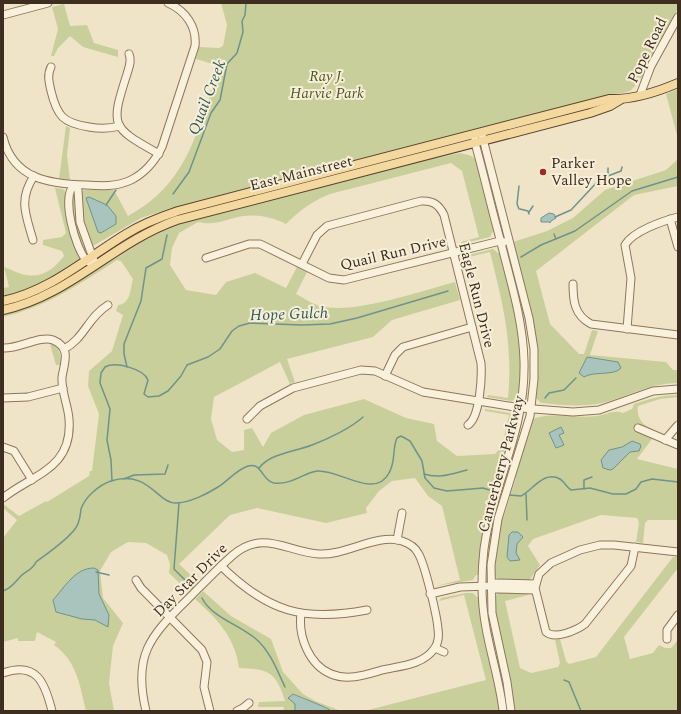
<svg xmlns="http://www.w3.org/2000/svg" width="681" height="714" viewBox="0 0 681 714" font-family="Spectral,serif">
<style>
.green{fill:#c9cf9b}
.water{fill:#a9c4bc;stroke:#6f938a}
.lines{fill:none;stroke-linecap:round;stroke-linejoin:round}
.stream{stroke:#6f938a;stroke-width:1.5}
.minor-casing{stroke:#8d765c;stroke-width:9}
.major-casing{stroke:#5b4430;stroke-width:10}
.minor{stroke:#faf1dc;stroke-width:7}
.major{stroke:#f3d9a0;stroke-width:8}
.poi-dot{fill:#9e2a2b;stroke:#f7eed8;stroke-width:1.5}
.labels{text-anchor:middle;stroke-width:4;stroke-linejoin:round;paint-order:stroke}
.street-label{font-size:15px;fill:#3d2e20;stroke:#f7eed8}
.park-label{font-size:15px;font-style:italic;fill:#4d5a26;stroke:#f7eed8}
.poi-label{font-size:15px;fill:#3d2e20;stroke:#f7eed8;text-anchor:start}
.water-label{font-size:16px;font-style:italic;fill:#2f5d5a;stroke:#f7eed8}
</style>
<rect width="100%" height="100%" fill="#f0e4c8"/>
<g class="green">
<path d="M221,3H678C678,20 643,81 630,91L483,129L482,127L471,130L470,132L172,210L171,208L141,218L93,246L82,221L81,191L85,190H114L128,216C189,183 197,130 218,70L216,65L196,59L199,47L219,48L223,46L227,25Z"/>
<path d="M64,4L70,26L87,25L94,43L118,50V57L83,47L70,36L58,48L54,56H51L58,29L52,7Z"/>
<path d="M678,89V139L666,94Z"/>
<path d="M66,126L70,128L67,155L70,180L59,179Z"/>
<path d="M483,151L501,221L481,154Z"/>
<path d="M460,153C467,155 474,154 477,163L495,230L493,231L490,237L461,244V242L479,237L462,171L451,163L330,194C312,201 300,210 286,224C269,216 253,213 234,218C219,222 214,225 198,222L179,233L172,248L170,265L186,290L216,295L226,282L255,273L286,288L297,267L307,272L296,294C304,298 312,304 320,306C352,315 421,291 455,282L460,300L392,320L373,337L287,359L295,382L290,384L280,362L214,397L211,419L217,440L232,452L244,450V430L252,428L263,447L271,433L304,415L364,399L406,418L434,424L437,441L457,456L495,454L502,446L509,415L485,411V409L510,413L516,419L500,474L497,479L487,510L489,512L480,575H476L473,580L436,586L460,580L442,506L428,496L415,478L392,481L379,491L366,508L367,513L326,523L257,508L230,515L179,564L198,582L189,592L169,573L170,564L167,555L146,543L128,542L111,552L100,571L103,598L123,623L113,646L109,683L114,711H86C80,686 77,661 54,645L56,642L37,632L35,641H18V638L3,642V538L17,520L3,508V504L19,516L46,501L47,502L89,476L90,471H92L99,414L88,386L89,371L112,351L123,315L116,311L118,305C131,304 130,289 133,279L121,261L117,260C80,284 46,307 3,317V313L171,225L388,168Z"/>
<path d="M678,159V186L634,195L536,271L550,324L579,354H584L592,330L598,331L590,355L666,362L673,370H678V383C651,383 631,395 606,402C584,408 562,405 541,403L536,398V337L513,242L547,231L573,218L605,190L666,170Z"/>
<path d="M55,188L63,189L65,191L81,259L47,282L3,298V288L9,287L4,267C11,269 18,274 26,275C43,278 54,269 64,256L62,251L43,245V240L62,237L66,233Z"/>
<path d="M73,192L75,193L77,218L88,251L86,252C74,239 71,208 73,192Z"/>
<path d="M158,221L160,223L123,242L122,240Z"/>
<path d="M493,249L498,253L501,252L516,312L521,351L520,396L512,401L487,397L488,395L508,398C513,342 503,305 490,252L465,258L464,256Z"/>
<path d="M506,249L529,329L531,348V380V348L528,330L521,308Z"/>
<path d="M50,344C59,347 62,355 60,365H56Z"/>
<path d="M678,395V397L660,399L638,406C636,420 644,426 656,431L652,439L637,459L678,469V520H648L645,523L643,543L636,542L639,523L637,518L601,515L533,539L528,546L540,565L528,582L500,581L494,575L502,516H504L516,478L514,477L532,420C547,411 577,419 596,416C605,415 614,409 623,413L632,409L634,404C649,399 662,395 678,395Z"/>
<path d="M523,418L512,465L493,529L488,575L489,535Z"/>
<path d="M673,557H678V568L624,637L630,659L653,653L659,645L665,648H671L678,640V711H514L497,630L494,598L500,591L527,592L528,595L505,601L520,668L531,673L558,667L560,663L555,640L560,639L566,661L569,664L596,657Z"/>
<path d="M203,591L231,616L271,639L283,672L303,694L315,701L341,711H283L284,707H258L259,702L285,701C276,672 269,669 239,668C235,637 217,619 195,599Z"/>
<path d="M466,593H473L477,597H479L500,711H364L486,680L464,595L439,601L441,598Z"/>
<path d="M485,596L488,616L505,687L508,711L489,629Z"/>
</g>
<g class="water">
<path d="M89,197L107,205L116,216V224L101,233L98,232L86,198Z"/>
<path d="M549,213L554,214L556,218L551,221L550,223L549,222H541V218Z"/>
<path d="M587,357L618,362L621,368C615,376 593,371 584,377L579,373Z"/>
<path d="M561,427L564,433L559,435L564,445L556,448L549,433Z"/>
<path d="M632,441L640,444L641,446L639,451L630,452L613,469L610,470L603,468L601,460L609,450L622,447Z"/>
<path d="M512,532H518L523,537L517,544L516,553L520,560L510,561L507,557L509,535Z"/>
<path d="M94,568L98,570L99,594L109,615L108,627L95,620L82,619L56,612L53,600C65,587 75,568 94,568Z"/>
<path d="M293,694C300,697 329,708 331,711H295V704L288,698Z"/>
</g>
<g class="lines">
<g class="stream">
<path d="M608,168V174"/>
<path d="M519,186L517,204L519,209"/>
<path d="M173,194L189,172L211,113L220,100L227,64L237,53L243,32L242,21L245,15L246,3"/>
<path d="M106,205L116,190"/>
<path d="M520,209L528,211L529,214"/>
<path d="M529,212L533,206"/>
<path d="M555,217L571,210L600,179L621,171L622,167"/>
<path d="M554,234L556,239"/>
<path d="M521,257L541,245L575,231L632,191L678,177"/>
<path d="M127,367L124,354V344L141,301L146,268L162,259L167,235"/>
<path d="M545,398L549,393L564,390L576,378"/>
<path d="M259,468C271,453 294,452 312,445C328,439 351,428 363,417"/>
<path d="M424,474C439,479 451,474 467,470"/>
<path d="M124,479L134,475L165,474L168,465"/>
<path d="M112,481L111,460L107,440L110,409L100,383L101,373L105,367C115,361 144,369 148,380L144,394L148,397L159,396L168,391L181,376L187,365L208,357L220,349L232,331L239,326L250,323L302,325L330,324L357,318L448,291"/>
<path d="M584,489V480L592,477"/>
<path d="M526,494L527,520"/>
<path d="M509,495L521,496C533,490 544,470 560,479C565,482 566,487 571,490L590,488L613,494H626L636,489L641,482L652,479L678,482"/>
<path d="M179,503L174,569L193,588"/>
<path d="M96,572L109,575"/>
<path d="M3,591C12,588 14,583 20,577C26,570 32,571 36,562C49,552 65,542 75,529C80,523 80,516 81,509C85,497 99,485 111,481C148,469 158,504 176,503C189,503 207,494 218,487C228,481 236,470 248,466C262,462 262,481 274,483C292,485 303,473 317,471C339,469 375,500 389,473C396,461 392,449 397,438L401,436L410,441L422,461L425,478L434,488L447,491L483,488L496,492"/>
<path d="M202,598C211,617 240,625 256,639C270,651 277,670 285,687"/>
<path d="M564,680L569,682L581,711"/>
</g>
<defs>
<g id="minor">
<path d="M3,15L48,3"/>
<path d="M129,54C132,61 129,67 127,74C110,127 111,127 159,154"/>
<path d="M51,67C47,75 49,82 51,91C57,116 63,123 89,127C100,129 109,129 120,126"/>
<path d="M640,95L651,66L678,17"/>
<path d="M475,134V143C484,175 491,207 500,239C510,280 523,319 524,361C526,431 493,483 484,549C481,575 481,602 486,628C491,656 500,683 503,711"/>
<path d="M482,135L529,318L534,349V379L530,416L498,519L491,565L492,613L507,682L511,711"/>
<path d="M3,137C13,179 49,184 86,185C101,186 116,187 131,180C145,173 155,161 162,147L195,46C197,27 186,11 168,3"/>
<path d="M74,185C61,197 75,247 86,260C88,262 92,264 94,265"/>
<path d="M74,185L78,190L80,222L94,261"/>
<path d="M670,219L678,247"/>
<path d="M33,240C26,215 18,200 34,176"/>
<path d="M206,258L249,244H260L329,278L344,280L500,241L504,242"/>
<path d="M302,264L317,235L327,226L421,201C433,200 439,205 444,215L481,363C482,377 480,417 468,425"/>
<path d="M573,284C573,300 574,315 591,324L678,335"/>
<path d="M627,329L631,278L625,245C633,231 663,221 678,217"/>
<path d="M3,348C19,349 40,335 53,340C72,348 64,363 62,377C61,391 68,405 69,419C73,469 33,474 3,498"/>
<path d="M64,349C84,339 88,317 108,305"/>
<path d="M385,376L395,355L403,347L472,327"/>
<path d="M3,398L28,397L63,388"/>
<path d="M247,419L260,406L293,388L361,370L375,371L423,392L521,408L573,412L599,410L653,391L678,389"/>
<path d="M638,428L678,445"/>
<path d="M665,440L678,425"/>
<path d="M3,447L14,451L32,480"/>
<path d="M397,540L402,513"/>
<path d="M635,547L631,566L585,624C577,630 555,640 546,632L535,588L539,574L551,563L580,550L600,545H614L678,552"/>
<path d="M221,566C268,612 303,622 367,610"/>
<path d="M136,580L141,588L202,650L207,662L204,687L210,711"/>
<path d="M490,586L496,589L535,590"/>
<path d="M430,594L460,587L490,586L496,583L536,584"/>
<path d="M667,639V630L678,615"/>
<path d="M435,648L444,652"/>
<path d="M3,673C37,661 45,683 52,711"/>
<path d="M146,711C133,656 149,637 187,600C202,585 217,569 233,555C264,529 287,552 319,554C345,556 377,533 402,541C408,543 415,547 418,553C425,564 437,616 438,629C439,636 438,644 434,649C423,665 399,666 382,670C365,675 348,681 331,674C309,665 298,636 301,614"/>
<path d="M237,711L243,708L249,703"/>
</g>
<g id="major">
<path d="M3,301C50,291 85,259 126,234C142,224 160,217 178,211L609,99C632,100 657,92 678,83"/>
<path d="M3,310C69,296 114,242 177,220L590,113L610,106L620,100"/>
</g>
</defs>
<use href="#minor" class="minor-casing"/>
<use href="#major" class="major-casing"/>
<use href="#minor" class="minor"/>
<use href="#major" class="major"/>
</g>
<circle class="poi-dot" cx="543" cy="172" r="4"/>
<g class="labels">
<g class="street-label">
<text transform="translate(647 50) rotate(-64)" y="5">Pope Road</text>
<text transform="translate(301 173) rotate(-14)" y="5">East Mainstreet</text>
<text transform="translate(393 253) rotate(-13)" y="5">Quail Run Drive</text>
<text transform="translate(477 295) rotate(76)" y="5">Eagle Run Drive</text>
<text transform="translate(501 464) rotate(-75)" y="5">Canterberry Parkway</text>
<text transform="translate(190 580) rotate(-45)" y="5">Day Star Drive</text>
</g>
<g class="park-label">
<text x="327" y="81">Ray J.<tspan x="327" dy="17">Harvie Park</tspan></text>
</g>
<g class="poi-label">
<text x="551" y="168">Parker<tspan x="551" dy="17">Valley Hope</tspan></text>
</g>
<g class="water-label">
<text transform="translate(206 97) rotate(-69)" y="6">Quail Creek</text>
<text transform="translate(289 313) rotate(-2)" y="6">Hope Gulch</text>
</g>
</g>
<rect width="681" height="714" fill="none" stroke="#3d2e20" stroke-width="8"/>
</svg>
